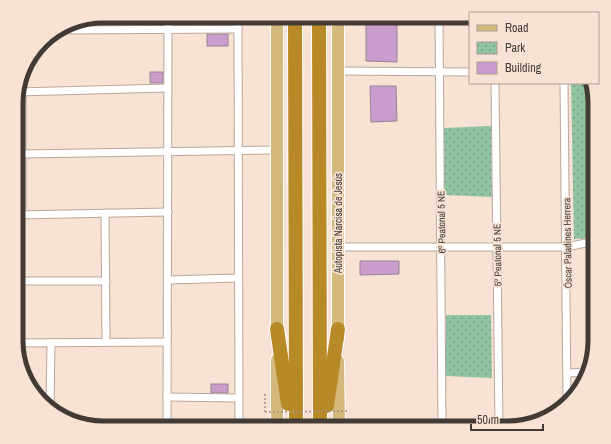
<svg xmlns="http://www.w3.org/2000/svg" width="611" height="444" viewBox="0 0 611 444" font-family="'Archivo Narrow',sans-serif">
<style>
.park{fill:url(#park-dots)}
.building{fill:#ca9dcc;stroke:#938393}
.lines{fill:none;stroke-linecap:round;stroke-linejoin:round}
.street-casing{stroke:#bba79a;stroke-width:9}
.primary-casing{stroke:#fff;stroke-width:14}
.highway-casing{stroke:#fff;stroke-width:16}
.path{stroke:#a19388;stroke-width:1.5;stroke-dasharray:2 2;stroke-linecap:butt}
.street{stroke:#fff;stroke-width:7}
.primary{stroke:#d4b97d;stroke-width:12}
.highway{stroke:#b88a27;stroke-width:14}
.path-bridge{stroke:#a19388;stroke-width:1.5;stroke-dasharray:2 2;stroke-linecap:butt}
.labels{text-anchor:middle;stroke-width:3.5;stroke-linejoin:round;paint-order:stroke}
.street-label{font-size:10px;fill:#423a34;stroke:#f7e2d4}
.rim{fill:none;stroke:#423a34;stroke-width:5}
</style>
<defs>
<pattern id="park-dots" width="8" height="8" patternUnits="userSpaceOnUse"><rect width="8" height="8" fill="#91c3a2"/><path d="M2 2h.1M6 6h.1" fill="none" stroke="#789f85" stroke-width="1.8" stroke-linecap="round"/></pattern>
</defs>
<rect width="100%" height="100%" fill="#f7e2d4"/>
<g class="park">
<path d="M440,17H470V22L440,21Z"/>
<path d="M571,83H591L595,97V236L592,238L574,239Z"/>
<path d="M491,126L492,197L444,195L443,128Z"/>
<path d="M446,315H491L492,378L446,376Z"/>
</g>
<g class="building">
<path d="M392,17H397V62L366,61V18Z"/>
<rect x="207" y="34" width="21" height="12"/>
<rect x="150" y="72" width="13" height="11"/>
<path d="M370,86H396L397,121L371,122Z"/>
<path d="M360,261H399V274L360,275Z"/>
<rect x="211" y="384" width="17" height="9"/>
</g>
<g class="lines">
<defs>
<g id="street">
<path d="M439,17L442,428"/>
<path d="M238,19L239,428"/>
<path d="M58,30L238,29"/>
<path d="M338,71L470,72"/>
<path d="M22,76V215"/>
<path d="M495,83L499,428"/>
<path d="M564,83L567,402"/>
<path d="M17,92L168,88"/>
<path d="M22,154L277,150"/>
<path d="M105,213L106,342"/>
<path d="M17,215L168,212"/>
<path d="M338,247H567L595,241"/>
<path d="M168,280L238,278"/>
<path d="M17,281H106"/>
<path d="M17,343L167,342"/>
<path d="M568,373L586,372"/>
<path d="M167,397L238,398"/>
<path d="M50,410L51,343"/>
<path d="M167,428L168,20"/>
</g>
<g id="primary">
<path d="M338,18V339"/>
<path d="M277,19V337"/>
<path d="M277,360V428"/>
<path d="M338,361L339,428"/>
</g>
<g id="highway">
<path d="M295,18L296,428"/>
<path d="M319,18L320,428"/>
<path d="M277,329L288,404"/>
<path d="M327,406L338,329"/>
</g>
</defs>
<use href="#street" class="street-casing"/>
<use href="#primary" class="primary-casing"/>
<use href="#highway" class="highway-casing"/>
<path class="path" d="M265,412V392"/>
<use href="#street" class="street"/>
<use href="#primary" class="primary"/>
<use href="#highway" class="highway"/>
<path class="path-bridge" d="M265,412L347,411"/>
</g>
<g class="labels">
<g class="street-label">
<text transform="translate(441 222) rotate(-91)" y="4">6º Peatonal 5 NE</text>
<text transform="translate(338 223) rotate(-90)" y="4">Autopista Narcisa de Jesús</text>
<text transform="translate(567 243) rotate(-91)" y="4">Óscar Paladines Herrera</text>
<text transform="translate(497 255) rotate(-91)" y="4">5º Peatonal 5 NE</text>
</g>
</g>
<path d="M0 0H611V444H0ZM103 23H508A80 80 0 0 1 588 103V341A80 80 0 0 1 508 421H103A80 80 0 0 1 23 341V103A80 80 0 0 1 103 23Z" fill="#f7e2d4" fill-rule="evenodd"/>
<path class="rim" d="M103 23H508A80 80 0 0 1 588 103V341A80 80 0 0 1 508 421H103A80 80 0 0 1 23 341V103A80 80 0 0 1 103 23Z"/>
<rect x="469" y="12" width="130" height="72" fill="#f7e2d4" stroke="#af9f94"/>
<rect x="477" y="25" width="20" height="6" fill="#d4b97d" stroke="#af9f94"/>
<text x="505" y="32" font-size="12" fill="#423a34">Road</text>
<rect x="477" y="42" width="20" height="12" fill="url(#park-dots)" stroke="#af9f94"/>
<text x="505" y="52" font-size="12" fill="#423a34">Park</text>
<rect x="477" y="62" width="20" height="12" fill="#ca9dcc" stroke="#af9f94"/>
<text x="505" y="72" font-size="12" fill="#423a34">Building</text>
<path d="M471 424v6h72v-6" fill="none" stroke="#423a34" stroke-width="2"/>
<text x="477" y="424" font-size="12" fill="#423a34" stroke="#f7e2d4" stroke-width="3" paint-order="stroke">50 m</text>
</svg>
